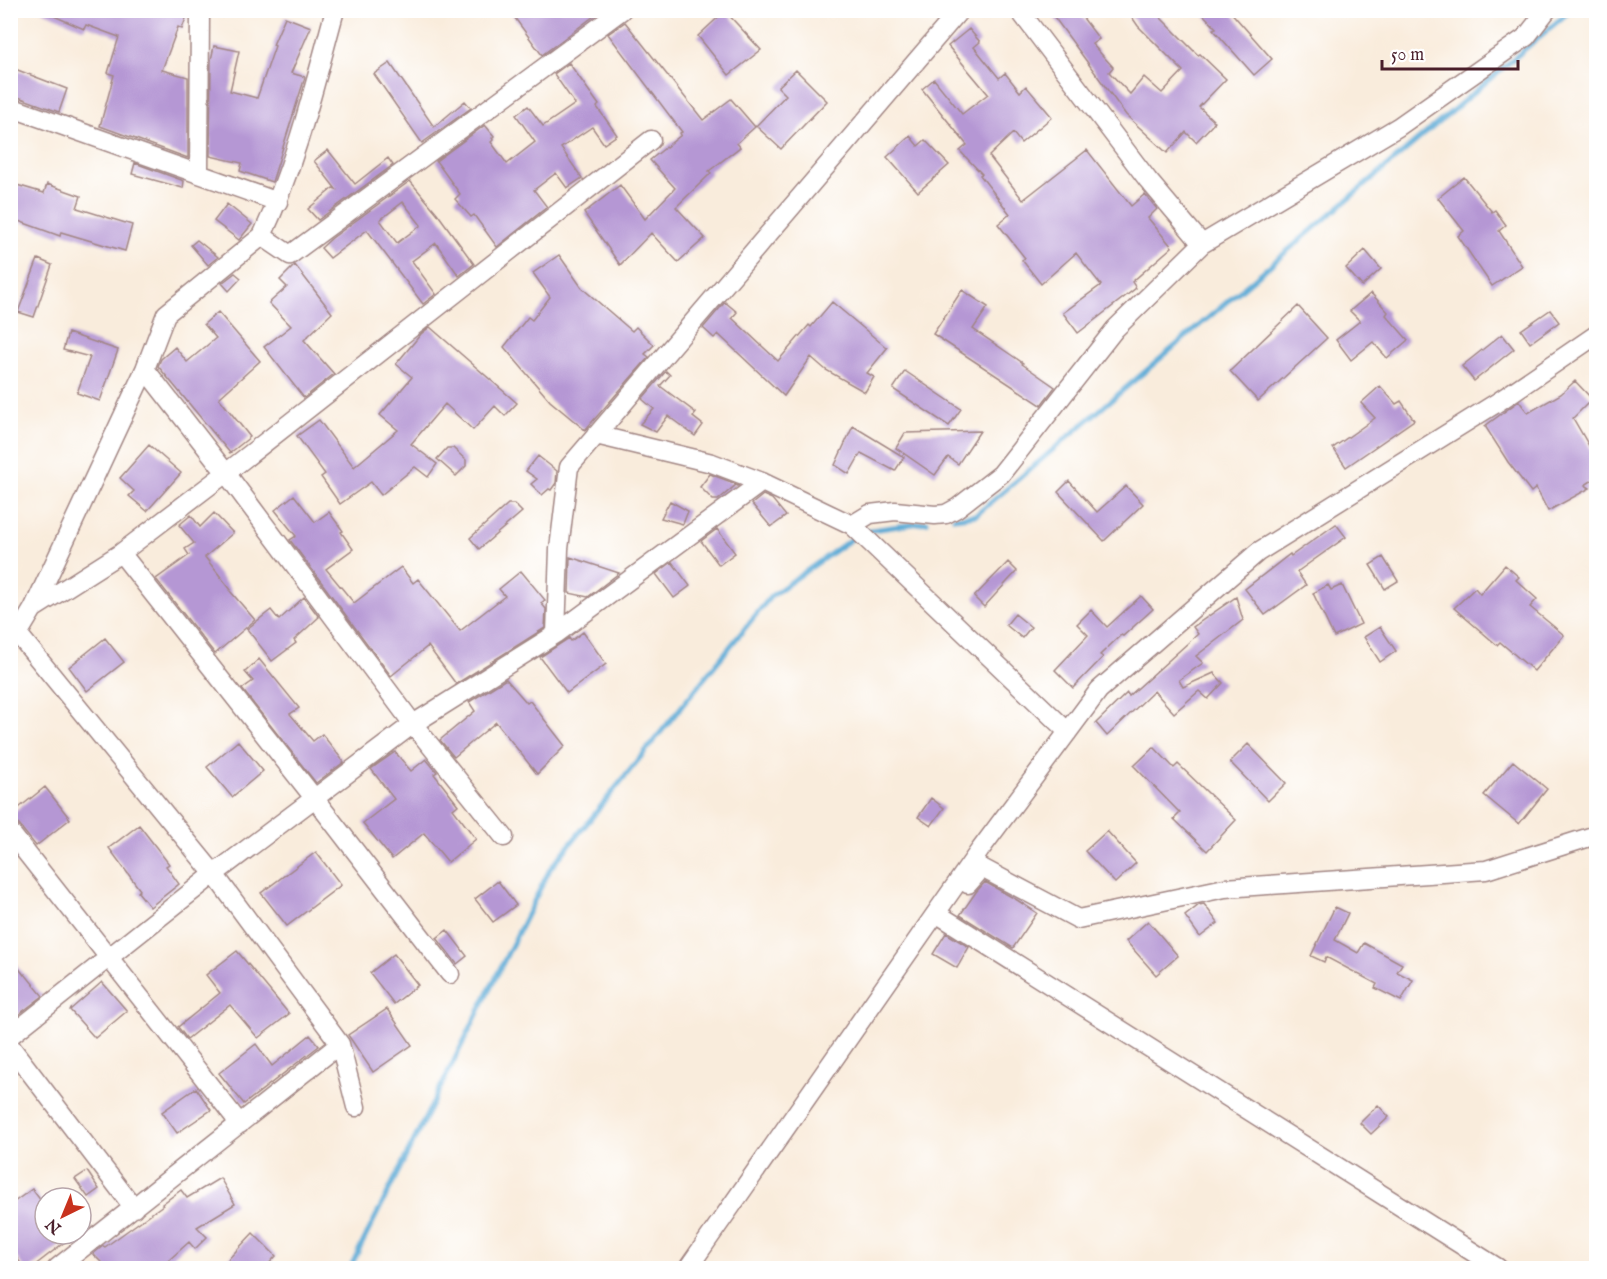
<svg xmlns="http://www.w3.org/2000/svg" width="1607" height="1279" font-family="'IM FELL English',serif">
	<rect width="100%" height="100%" fill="#fff"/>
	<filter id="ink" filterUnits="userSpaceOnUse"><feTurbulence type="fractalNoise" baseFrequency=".0167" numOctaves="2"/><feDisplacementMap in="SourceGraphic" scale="12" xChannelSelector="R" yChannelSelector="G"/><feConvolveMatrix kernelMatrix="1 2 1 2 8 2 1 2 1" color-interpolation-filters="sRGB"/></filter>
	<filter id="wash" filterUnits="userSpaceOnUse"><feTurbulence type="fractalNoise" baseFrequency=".008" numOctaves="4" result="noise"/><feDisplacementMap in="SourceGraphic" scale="24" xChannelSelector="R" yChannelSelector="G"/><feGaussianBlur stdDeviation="1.35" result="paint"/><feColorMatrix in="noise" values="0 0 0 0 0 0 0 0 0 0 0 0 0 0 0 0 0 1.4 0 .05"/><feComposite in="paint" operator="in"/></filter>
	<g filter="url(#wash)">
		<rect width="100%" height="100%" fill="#f9ecdc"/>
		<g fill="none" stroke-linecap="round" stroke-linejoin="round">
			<path stroke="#5dabd6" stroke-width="5" d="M954 518 976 515 1571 10
				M865 531 927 522
				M350 1268 550 869 771 596 857 535"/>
		</g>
		<g id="blocks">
			<path fill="#b597d4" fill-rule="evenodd" d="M40 10H129L142 15 144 10H189L182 29 178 27 162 70 188 77V158L100 126 114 75 108 73 119 37 86 25 84 29Z
				M509 10H602L542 55Z
				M1049 10H1077L1099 39 1092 44 1113 67 1109 72 1130 94 1144 77 1162 93 1183 71 1138 26 1127 10H1153L1198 55 1200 54 1226 79 1199 107 1215 122 1196 142 1186 132 1167 153 1126 115Z
				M1199 10H1229L1272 59 1254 75 1213 29 1216 28Z
				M725 11 761 50 729 75 698 36Z
				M285 17 311 27 291 73 305 77 272 182 240 171 242 163 210 156 211 60 214 46 239 51 230 91 257 98 275 46 273 45Z
				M625 22 703 120 731 99 755 127 737 143 740 147 709 171 711 173 676 207 705 238 678 262 651 233 620 265 584 213 620 185 645 219 675 188 650 160 681 135 680 133 682 132 608 34Z
				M969 29 980 42 974 47 999 78 1005 73 1020 92 1026 86 1052 117 1021 143 1013 133 989 156 1023 200 1087 150 1131 206 1145 194 1157 209 1148 218 1172 247 1132 282 1136 288 1078 333 1063 313 1101 285 1076 253 1041 284 1022 260 1025 258 998 224 1010 214 980 175 982 174 960 151 967 145 922 89 934 79 962 114 988 94 948 46Z
				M390 63 434 127 465 101 471 108 422 143 374 74Z
				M569 63 599 105 597 107 617 135 604 144 592 127 561 148 582 178 567 188 556 173 534 190 547 207 497 247 474 215 471 217 455 199 460 194 436 161 485 125 494 136 492 138 494 139 491 142 507 164 535 142 516 115 528 106 543 126 575 104 554 74Z
				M15 69 67 89 59 112 10 94V81Z
				M796 70 827 101 781 149 756 126 786 95 778 87Z
				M910 136 918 146 925 140 949 165 918 192 887 157Z
				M328 150 355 184 388 158 393 165 318 220 308 209 333 188 336 189 314 161Z
				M135 163 184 181 183 188 132 174Z
				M1464 177 1492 212 1495 210 1506 225 1499 231 1522 266 1492 286 1458 236 1464 231 1438 198Z
				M410 181 437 213 474 264 459 276 436 243 412 261 436 294 423 304 367 230 330 258 321 248 332 238ZM403 202 421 225 397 243 380 220Z
				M10 183 44 193 47 184 81 196 77 208 132 225 125 251 61 232 60 236 10 218Z
				M227 204 252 224 239 240 214 221Z
				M197 240 218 257 208 265 191 245Z
				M1365 250 1381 269 1362 286 1346 268Z
				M559 255 582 288 632 331 636 327 654 345 645 354 649 357 585 430 550 401 504 347 528 317 532 320 550 297 533 273Z
				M38 259 52 265 34 317 18 312Z
				M295 265 332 313 304 340 334 374 304 398 264 347 291 326 269 303 287 287 280 280Z
				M235 273 241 278 229 291 222 283Z
				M962 290 988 307 973 329 1023 363 1022 364 1055 387 1041 405 933 334Z
				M1371 293 1388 312 1386 315 1408 340 1387 358 1373 342 1351 360 1336 340 1360 321 1350 311Z
				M725 302 737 312 732 318 778 361 809 325 811 327 832 302 887 348 867 373 874 377 865 392 826 370 811 357 784 396 718 334 714 338 703 328Z
				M1298 306 1327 338 1258 401 1230 371Z
				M1550 310 1559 322 1530 343 1521 330Z
				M218 312 260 361 219 398 250 437 230 453 158 366 161 359 175 347 187 362 216 338 204 324Z
				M430 327 517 403 505 416 495 406 473 430 445 404 411 444 437 464 428 477 415 467 381 495 371 482 340 504 321 477 325 474 297 436 319 420 354 467 398 430 380 415 412 377 396 364 421 334Z
				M68 333 118 350 100 401 77 393 90 357 63 350Z
				M1502 334 1514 349 1474 381 1462 366Z
				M666 371 670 375 660 386 696 413 693 417 703 425 695 436 668 416 656 432 640 424 654 409 642 399Z
				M905 371 961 409 949 426 893 389Z
				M1575 381 1592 399 1573 418 1596 458V478L1585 485 1590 488 1548 511 1536 488 1531 492 1508 462 1485 426 1519 401 1528 413 1561 394Z
				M1380 386 1396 404 1401 401 1414 420 1346 467 1333 448 1375 418 1361 403Z
				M853 426 904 457 895 471 861 453 849 474 835 465Z
				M980 431 958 464 948 457 935 475 896 448 905 433Z
				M149 445 181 473 147 511 129 496 134 491 120 478Z
				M447 448H453L466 460V466L456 476 437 459Z
				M538 456 557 471 556 483 551 490 549 489 542 495 531 484 537 479 526 471Z
				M710 474 739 485 738 486 736 485 718 500H713L700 487Z
				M1069 481 1097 512 1126 486 1143 504 1104 541 1058 492Z
				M294 495 315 522 329 512 343 531 341 532 353 549 326 569 354 603 401 567 413 583 418 579 460 631 505 596 499 589 521 571 545 600 541 603 546 609 545 628 456 684 428 646 391 676 290 540 296 536 275 510Z
				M763 495 772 499 786 516 771 527 752 504Z
				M670 501 688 511 683 524 661 518Z
				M508 504H514L522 512 479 549 470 538Z
				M214 513 233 533 205 557 231 590 230 591 255 620 215 654 156 579 189 555 185 549 194 543 179 525 191 515 200 527Z
				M1336 524 1346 537 1301 569 1297 572 1306 585 1265 615 1245 589 1290 554 1291 556Z
				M717 529 735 553 719 565 701 541Z
				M570 557 619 573 588 597 569 593Z
				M1383 557 1398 581 1385 589 1370 565Z
				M672 562 690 586 674 598 656 574Z
				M1008 562 1017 571 984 607 974 597Z
				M1505 565 1519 577 1516 580 1537 599 1530 607 1564 635 1534 671 1500 642 1497 645 1454 608 1475 588 1480 594Z
				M1328 585 1331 590 1342 585 1361 624 1334 637 1313 593Z
				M1141 596 1153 609 1123 636 1121 635 1100 655 1103 657 1073 688 1055 670 1088 635 1077 624 1091 610 1107 627Z
				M304 597 319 617 294 640 296 643 272 661 247 629 271 610 279 620Z
				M1236 597 1243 620 1196 656 1203 663 1179 680 1183 687 1214 673 1223 683 1208 699 1199 691 1174 713 1154 691 1107 736 1096 723 1127 693 1129 696 1198 634 1193 627Z
				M1015 614 1031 627 1022 638 1006 625Z
				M1380 627 1396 651 1380 662 1364 637Z
				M583 632 606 664 567 693 540 657 569 638 571 641Z
				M105 638 124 662 87 691 69 667Z
				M259 659 299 708 290 714 313 741 322 734 344 762 316 783 242 689 253 681 245 672Z
				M506 679 527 703 530 701 565 746 537 774 496 722 454 757 440 740 475 711 469 702Z
				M238 741 263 771 232 797 207 767Z
				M1248 744 1286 783 1268 801 1230 762Z
				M1154 747 1174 768 1178 764 1236 820 1207 851 1174 819 1180 813 1134 766Z
				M395 752 411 771 426 759 437 772 434 774 458 805 453 809 476 839 448 862 424 833 392 859 363 823 394 799 371 769Z
				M1513 761 1547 789 1519 824 1484 795Z
				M45 787 70 819 36 846 19 825 10 817V815Z
				M931 798 944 808 931 826 918 817Z
				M139 825 169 864 166 866 179 884 150 907 138 892 140 890 109 848Z
				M1107 831 1136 863 1115 883 1085 851Z
				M316 852 341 885 287 926 261 893Z
				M498 881 516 905 493 922 475 899Z
				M985 882 1017 900 1037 913 1013 948 960 915 976 892Z
				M1204 904 1218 923 1200 937 1185 916 1199 905Z
				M1335 907 1348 913 1335 940 1358 953 1364 943 1402 964 1397 972 1413 980 1401 1001 1375 988 1377 984 1326 957 1324 962 1311 956Z
				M1148 921 1178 956 1156 975 1126 941Z
				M447 930 467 956 457 964 437 938Z
				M946 933 969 947 957 968 933 954Z
				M237 951 289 1014 258 1038 230 1005 187 1039 178 1027 220 993 206 975Z
				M394 954 418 985 394 1004 370 973Z
				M10 957 24 975 25 974 43 996 10 1021Z
				M102 982 127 1011 95 1038 70 1010Z
				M387 1009 412 1045 373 1072 348 1035Z
				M310 1035 319 1046 244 1104 219 1073 256 1044 272 1066Z
				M196 1088 211 1110 177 1133 162 1112Z
				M1378 1105 1389 1117 1371 1134 1360 1123Z
				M87 1171 99 1189 88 1197 75 1179Z
				M220 1178 235 1204 197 1227 207 1237 195 1249 189 1242 159 1269H108L93 1254 103 1246 105 1247 163 1205 162 1204 181 1190 187 1198Z
				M32 1189 45 1206V1234H75L30 1269H25L10 1249V1205Z
				M253 1233 276 1256 264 1269H219Z"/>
		</g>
	</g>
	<g filter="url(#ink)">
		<use href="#blocks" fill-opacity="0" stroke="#a28684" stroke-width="1.5"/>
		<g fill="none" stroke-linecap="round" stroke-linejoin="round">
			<g stroke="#a28684" stroke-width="21">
				<path id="minor" d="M1019 10 1148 180 1202 244
					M10 107 278 202
					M199 174 200 10
					M262 236C296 163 314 87 335 10
					M145 369 226 473 413 724 504 837
					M596 435 712 463 762 482 852 525 1068 732
					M852 525 870 514 895 511 935 515 946 514 957 508 1001 474 1115 329 1202 244 1398 127 1526 37 1547 10
					M121 553 315 799 450 974
					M33 609 145 369 166 314 262 236 290 255 622 10
					M18 634 214 874 340 1044 356 1107
					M556 634 559 549 569 467 960 10
					M10 640 18 634 33 609 121 553 226 473 651 140
					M10 832 240 1124
					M968 884 982 868 1078 919 1225 888 1486 870 1596 835
					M936 913 1498 1268
					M10 1036 214 874 413 724 556 634 762 482
					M10 1046 134 1208
					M57 1268 340 1044
					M688 1268 980 850 1099 690 1258 552 1498 402 1596 335"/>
			</g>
			<use href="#minor" stroke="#fff" stroke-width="18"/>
		</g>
	</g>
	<rect width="1607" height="1279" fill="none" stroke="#fff" stroke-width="36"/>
	<g transform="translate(63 1216) rotate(223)"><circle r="28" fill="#ffffff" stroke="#b7a5aa" stroke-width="1.5"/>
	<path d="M0-4.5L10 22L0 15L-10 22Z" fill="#c8321e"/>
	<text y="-9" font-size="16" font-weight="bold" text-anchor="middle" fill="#4a1f2b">N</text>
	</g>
	<path d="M1382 60v9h136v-9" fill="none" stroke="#4a1f2b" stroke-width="3"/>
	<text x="1391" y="60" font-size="18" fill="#4a1f2b" stroke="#ffffff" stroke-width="4.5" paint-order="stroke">50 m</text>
</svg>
